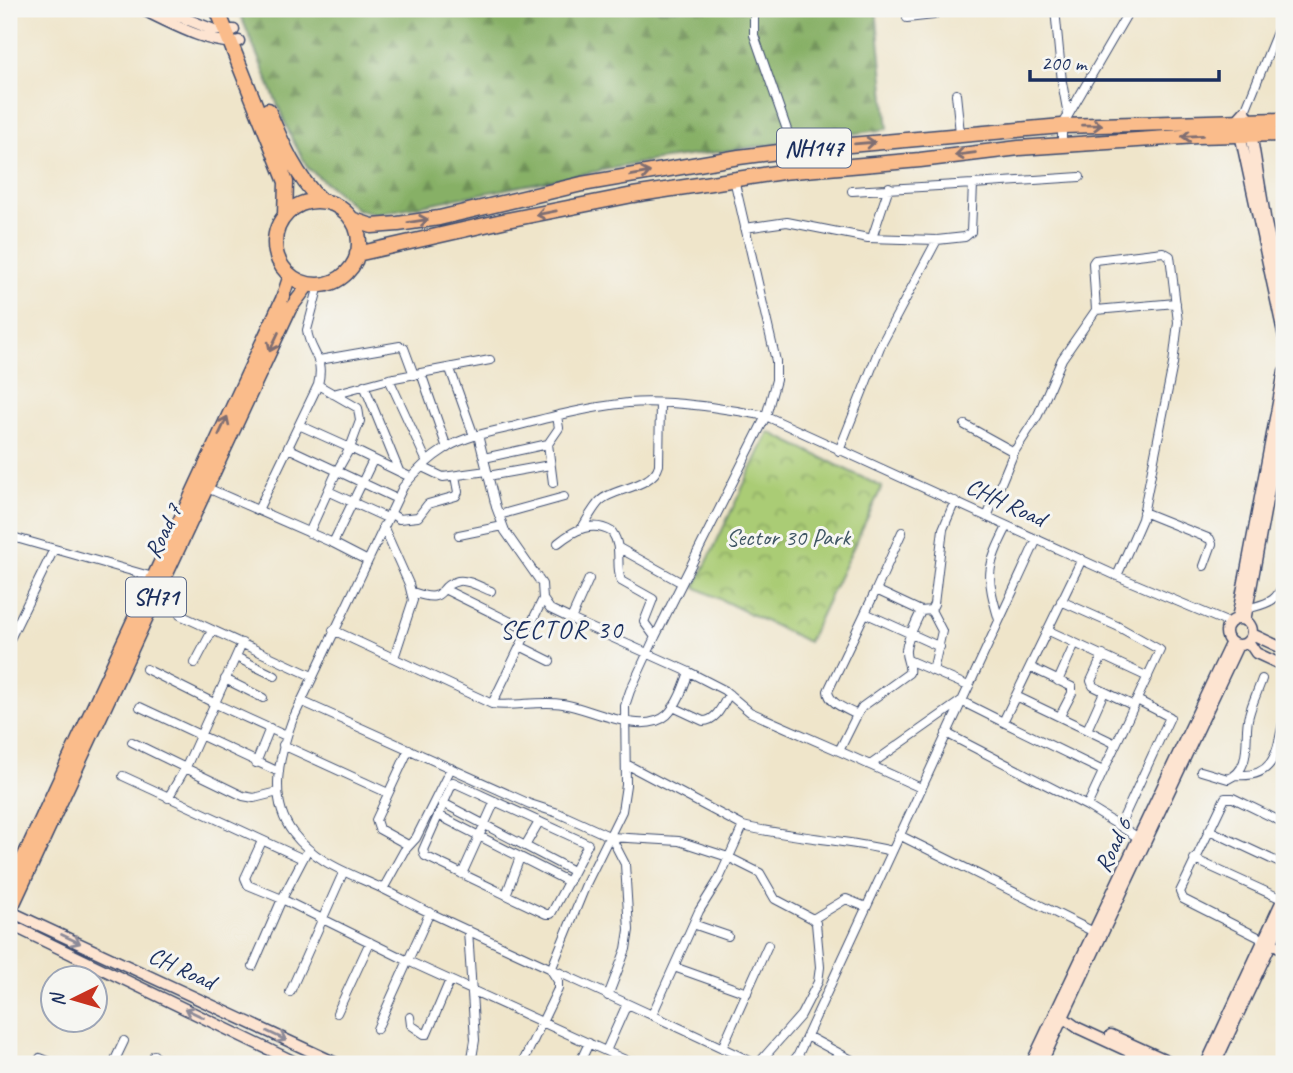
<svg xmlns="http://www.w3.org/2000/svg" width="1293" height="1073" font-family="Caveat,sans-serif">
	<defs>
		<pattern id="forest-firs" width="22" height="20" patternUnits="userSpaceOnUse" patternTransform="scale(1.75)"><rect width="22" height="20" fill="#87b066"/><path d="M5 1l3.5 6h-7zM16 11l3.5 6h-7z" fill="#6e9057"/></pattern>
		<pattern id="park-crowns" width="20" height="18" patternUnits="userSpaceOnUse" patternTransform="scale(1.75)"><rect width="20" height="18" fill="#aacc75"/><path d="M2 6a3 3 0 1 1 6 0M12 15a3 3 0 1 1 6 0" fill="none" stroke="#8aa663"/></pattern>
	</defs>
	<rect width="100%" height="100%" fill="#f6f6f2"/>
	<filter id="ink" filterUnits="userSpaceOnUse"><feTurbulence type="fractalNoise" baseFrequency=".0143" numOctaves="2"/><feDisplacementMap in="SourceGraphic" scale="14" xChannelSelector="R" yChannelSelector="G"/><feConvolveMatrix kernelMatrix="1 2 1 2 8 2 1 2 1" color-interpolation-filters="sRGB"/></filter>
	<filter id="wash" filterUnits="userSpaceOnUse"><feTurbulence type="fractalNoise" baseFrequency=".00686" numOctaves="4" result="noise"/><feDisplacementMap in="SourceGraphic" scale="28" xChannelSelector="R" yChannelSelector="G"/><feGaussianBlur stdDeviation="1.57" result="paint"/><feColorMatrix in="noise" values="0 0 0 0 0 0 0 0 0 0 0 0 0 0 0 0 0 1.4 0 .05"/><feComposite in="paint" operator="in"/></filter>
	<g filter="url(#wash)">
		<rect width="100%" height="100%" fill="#efe5ca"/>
		<path fill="url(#forest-firs)" stroke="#517062" stroke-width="2" d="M238 9H876L888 129 650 161 376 214 357 209 308 168 291 137Z"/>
		<path fill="url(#park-crowns)" stroke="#627e6a" stroke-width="2" d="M769 432 882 487 808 642 695 587Z"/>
	</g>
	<g filter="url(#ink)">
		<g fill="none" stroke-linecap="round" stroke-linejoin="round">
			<g stroke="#3b4a6e" stroke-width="10">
				<path id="street" d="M754 9V35L794 150
					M1055 9 1062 82 1068 115
					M907 18 934 15 938 9
					M956 94 960 133
					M1245 111 1284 15
					M1062 145V126L1130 9
					M973 184 1080 177
					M745 228 787 222 868 238 937 240 965 237 971 232 973 184 852 191
					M872 238 889 187
					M1096 310 1176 303
					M319 360 400 346 404 348 414 375
					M450 369 474 436
					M421 373 447 448
					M389 379 427 462
					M364 385 399 471
					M333 394 389 379 490 360
					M299 425 350 448 360 421 358 408 318 385
					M965 425 1014 452 987 517
					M478 435 496 507 505 531 542 584 543 599 492 704
					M548 444 553 483
					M288 448 397 499
					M839 451 880 347 937 240
					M1014 452 1038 415 1062 359 1096 310 1093 263 1095 260 1163 252 1170 256 1178 322 1173 364 1142 519 1117 576
					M484 458 548 444 559 428 557 416
					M422 467 443 477 487 471
					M488 476 550 465
					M205 487 333 543 366 560
					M328 491 387 518
					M258 510 318 385C325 356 310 354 307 330L319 285
					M1143 512 1210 539 1212 544 1204 566
					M390 513 399 519 418 517 428 504 456 496 458 492 455 476
					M499 515 564 497
					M383 526 409 584 413 600 394 658
					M582 528C587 520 593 508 600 501 613 488 653 488 659 465L660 403
					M309 533 337 471 350 448 410 477
					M459 535 503 526
					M9 536 153 577
					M333 543 373 460
					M558 543C574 530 592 520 612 532 623 548 615 564 621 581L653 599 644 622 655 637
					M619 548 682 583
					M446 590 527 630
					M876 590 902 532
					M412 592C449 605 435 586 458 581 468 579 482 588 491 591
					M543 599 550 609 571 619 689 672 724 690 750 712 839 751
					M1061 601 1117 626 1160 650 1087 806
					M1247 609C1267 603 1277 603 1284 581
					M931 610 942 631 933 671
					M865 613 940 647
					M180 615 312 676
					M571 619 589 579
					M999 620C986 576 986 568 1007 527
					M333 630 492 704C516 707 540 700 563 704 590 708 642 737 667 715 678 704 684 686 689 672
					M1047 630 1148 677
					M9 641 54 549
					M520 646 550 661
					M1103 655 1091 681 1093 686 1134 706
					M236 657 275 676
					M908 660 968 686
					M195 663 212 631
					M1030 667 1072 687V693L1060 716
					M146 669 216 704 286 736
					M225 679 263 698
					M1058 681 1075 643
					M1016 696 1116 744
					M301 701 530 804 558 813 611 837 679 841 728 857 760 873 775 899 813 919 816 923 820 967 818 982 801 1015 758 1064
					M140 707 279 772
					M673 707 703 721C717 721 723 704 729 694
					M857 715 862 707 909 673C911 664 905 659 906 650 907 638 916 623 921 611
					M1003 722 1103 771
					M1087 730 1104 692
					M946 733 1087 806 1139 838
					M132 742 243 796 254 798 278 792
					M283 745 388 793
					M256 763 270 728
					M626 764 743 826C792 838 843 839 892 851
					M870 765 961 701 1003 722 1082 559
					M1201 771 1228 779C1254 769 1243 734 1249 715 1252 703 1258 691 1262 679
					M1235 775C1276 779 1277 750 1284 718
					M123 776 303 859
					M453 782 588 844 551 914H546L425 856 423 850Z
					M921 788 839 751 857 715C847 709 829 704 828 691L876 590 921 611 931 610 934 604 943 529 955 501
					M168 798 186 767 242 643
					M443 803 573 871
					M438 815 569 882
					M1120 825 1170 717 1137 700
					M1209 830 1284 865
					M899 835 1096 933
					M262 841 245 878 248 885 282 899 408 961 634 1064
					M408 845 379 829 376 820 409 749
					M525 846 539 822
					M1194 859 1284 900
					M462 874 495 801
					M383 889 404 851 416 838 451 768
					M506 895 520 857
					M813 919 846 899 866 907
					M693 924 728 936
					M468 930 475 1040 471 1064
					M1266 941 1183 899 1180 892 1225 798H1233L1284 823
					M253 966 282 899 305 855
					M674 967 747 993
					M290 992 343 873
					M608 996 626 949 629 930 625 864 611 837
					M337 1013 370 942
					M652 1015 699 911 719 879 743 826
					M410 1017 411 1025 424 1034H427L450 980
					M377 1029 430 912
					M807 1036 859 1064
					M722 1048 768 945
					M606 1051 627 1004
					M798 1055 804 1064
					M37 1064 40 1058 55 1064
					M113 1064 124 1041
					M150 1064 154 1055
					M522 1064 558 989V981L551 970 587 882 622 811 626 785 625 706 630 691 655 637 766 416 776 380V361L734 179
					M579 1064 589 1043
					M756 1064C646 1011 534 962 424 910 410 903 396 895 381 888 349 873 316 863 293 833 268 800 279 756 292 721L403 487C415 472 430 458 446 448 466 436 490 432 512 427 550 417 589 407 628 403 672 400 722 408 766 416L1117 576 1229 623
					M791 1064 798 1055 1037 539"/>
			</g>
			<g stroke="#3b4a6e" stroke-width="13">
				<path id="secondary" d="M141 9C164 20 215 48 239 41
					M161 9 214 30H234
					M1284 302 1266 223 1249 120 1245 111 1237 120 1284 337
					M1237 619 1284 371
					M1226 632a13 13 0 1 1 26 0a13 13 0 1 1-26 0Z
					M1245 621 1283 413
					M1252 634 1284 649
					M1248 641 1256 653 1284 666
					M9 911 338 1064
					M9 924 299 1064
					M1271 943 1284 949
					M1058 1014 1078 1028 1156 1064
					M1111 1035 1175 1064
					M1031 1064 1231 642
					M1041 1064 1238 645
					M1206 1064 1284 896
					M1215 1064 1284 916"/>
			</g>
			<g stroke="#3b4a6e" stroke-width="15">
				<path id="primary" d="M9 888 282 299 290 275
					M9 914 290 309 309 284"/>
			</g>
			<g stroke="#3b4a6e" stroke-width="17">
				<path id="highway" d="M217 9 286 182 285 215
					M268 110C282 143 295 175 321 201
					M275 243a42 42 0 1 1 84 0a42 42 0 1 1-84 0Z
					M351 219 372 226 398 224 439 218 582 184 739 157 794 150 1062 126 1284 120
					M357 254 507 220 633 195 782 172 920 160 1019 148 1197 136 1284 134"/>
			</g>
			<use href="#street" stroke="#fff" stroke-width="8"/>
			<use href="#secondary" stroke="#fde4d1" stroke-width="10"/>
			<use href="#primary" stroke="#fabc8b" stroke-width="12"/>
			<use href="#highway" stroke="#fabc8b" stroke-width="14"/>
		</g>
		<defs><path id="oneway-shaft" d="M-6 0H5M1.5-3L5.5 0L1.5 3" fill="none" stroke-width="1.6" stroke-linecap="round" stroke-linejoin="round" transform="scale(1.75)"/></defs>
		<g stroke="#7f6e72">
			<use href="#oneway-shaft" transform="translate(1092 125) rotate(-1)"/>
			<use href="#oneway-shaft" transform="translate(1192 136) rotate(177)"/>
			<use href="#oneway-shaft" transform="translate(865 143) rotate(-5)"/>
			<use href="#oneway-shaft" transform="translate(965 154) rotate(173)"/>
			<use href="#oneway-shaft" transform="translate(640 174) rotate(-10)"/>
			<use href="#oneway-shaft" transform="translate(546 213) rotate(169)"/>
			<use href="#oneway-shaft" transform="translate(418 221) rotate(-9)"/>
			<use href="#oneway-shaft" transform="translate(274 342) rotate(115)"/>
			<use href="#oneway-shaft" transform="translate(223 426) rotate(-65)"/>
		</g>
		<g stroke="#8c8a98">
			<use href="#oneway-shaft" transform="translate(71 939) rotate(25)"/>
			<use href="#oneway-shaft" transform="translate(194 1013) rotate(-154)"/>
			<use href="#oneway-shaft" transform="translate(277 1036) rotate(25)"/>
		</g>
	</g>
	<g text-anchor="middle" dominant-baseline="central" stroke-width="6" stroke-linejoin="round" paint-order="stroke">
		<g fill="#f6f6f2" stroke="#5d6b8a" stroke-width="2">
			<rect x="777" y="128.5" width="74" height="39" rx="5"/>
			<rect x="126" y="577.5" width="60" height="39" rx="5"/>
		</g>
		<g font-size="23" font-weight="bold" fill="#1b2f5e">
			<text x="814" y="148">NH147</text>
			<text x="156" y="597">SH71</text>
		</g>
		<g font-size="24" fill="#1b2f5e" stroke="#f6f6f2">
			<text transform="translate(1006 502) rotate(25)">CHH Road</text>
			<text transform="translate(163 531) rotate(-65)">Road 7</text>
			<text transform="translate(1113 845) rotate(-65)">Road 6</text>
			<text transform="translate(182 968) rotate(25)">CH Road</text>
		</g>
		<g font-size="24" fill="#3f5664" stroke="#f6f6f2">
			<text x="788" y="537">Sector 30 Park</text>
		</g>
		<g font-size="26" letter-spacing="2" fill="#1b2f5e" stroke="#f6f6f2">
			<text x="562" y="629">SECTOR 30</text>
		</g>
	</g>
	<rect width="1293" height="1073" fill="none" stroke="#f6f6f2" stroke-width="35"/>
	<g transform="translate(74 999) rotate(265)"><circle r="33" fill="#f6f6f2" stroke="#9ea6b7" stroke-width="2"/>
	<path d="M0-5L12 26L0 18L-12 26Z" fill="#c8321e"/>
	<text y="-10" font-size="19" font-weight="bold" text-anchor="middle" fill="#1b2f5e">N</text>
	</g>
	<path d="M1030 70v10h189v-10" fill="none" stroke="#1b2f5e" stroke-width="3.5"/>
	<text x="1041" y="70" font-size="21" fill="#1b2f5e" stroke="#f6f6f2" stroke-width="5" paint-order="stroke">200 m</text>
</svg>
